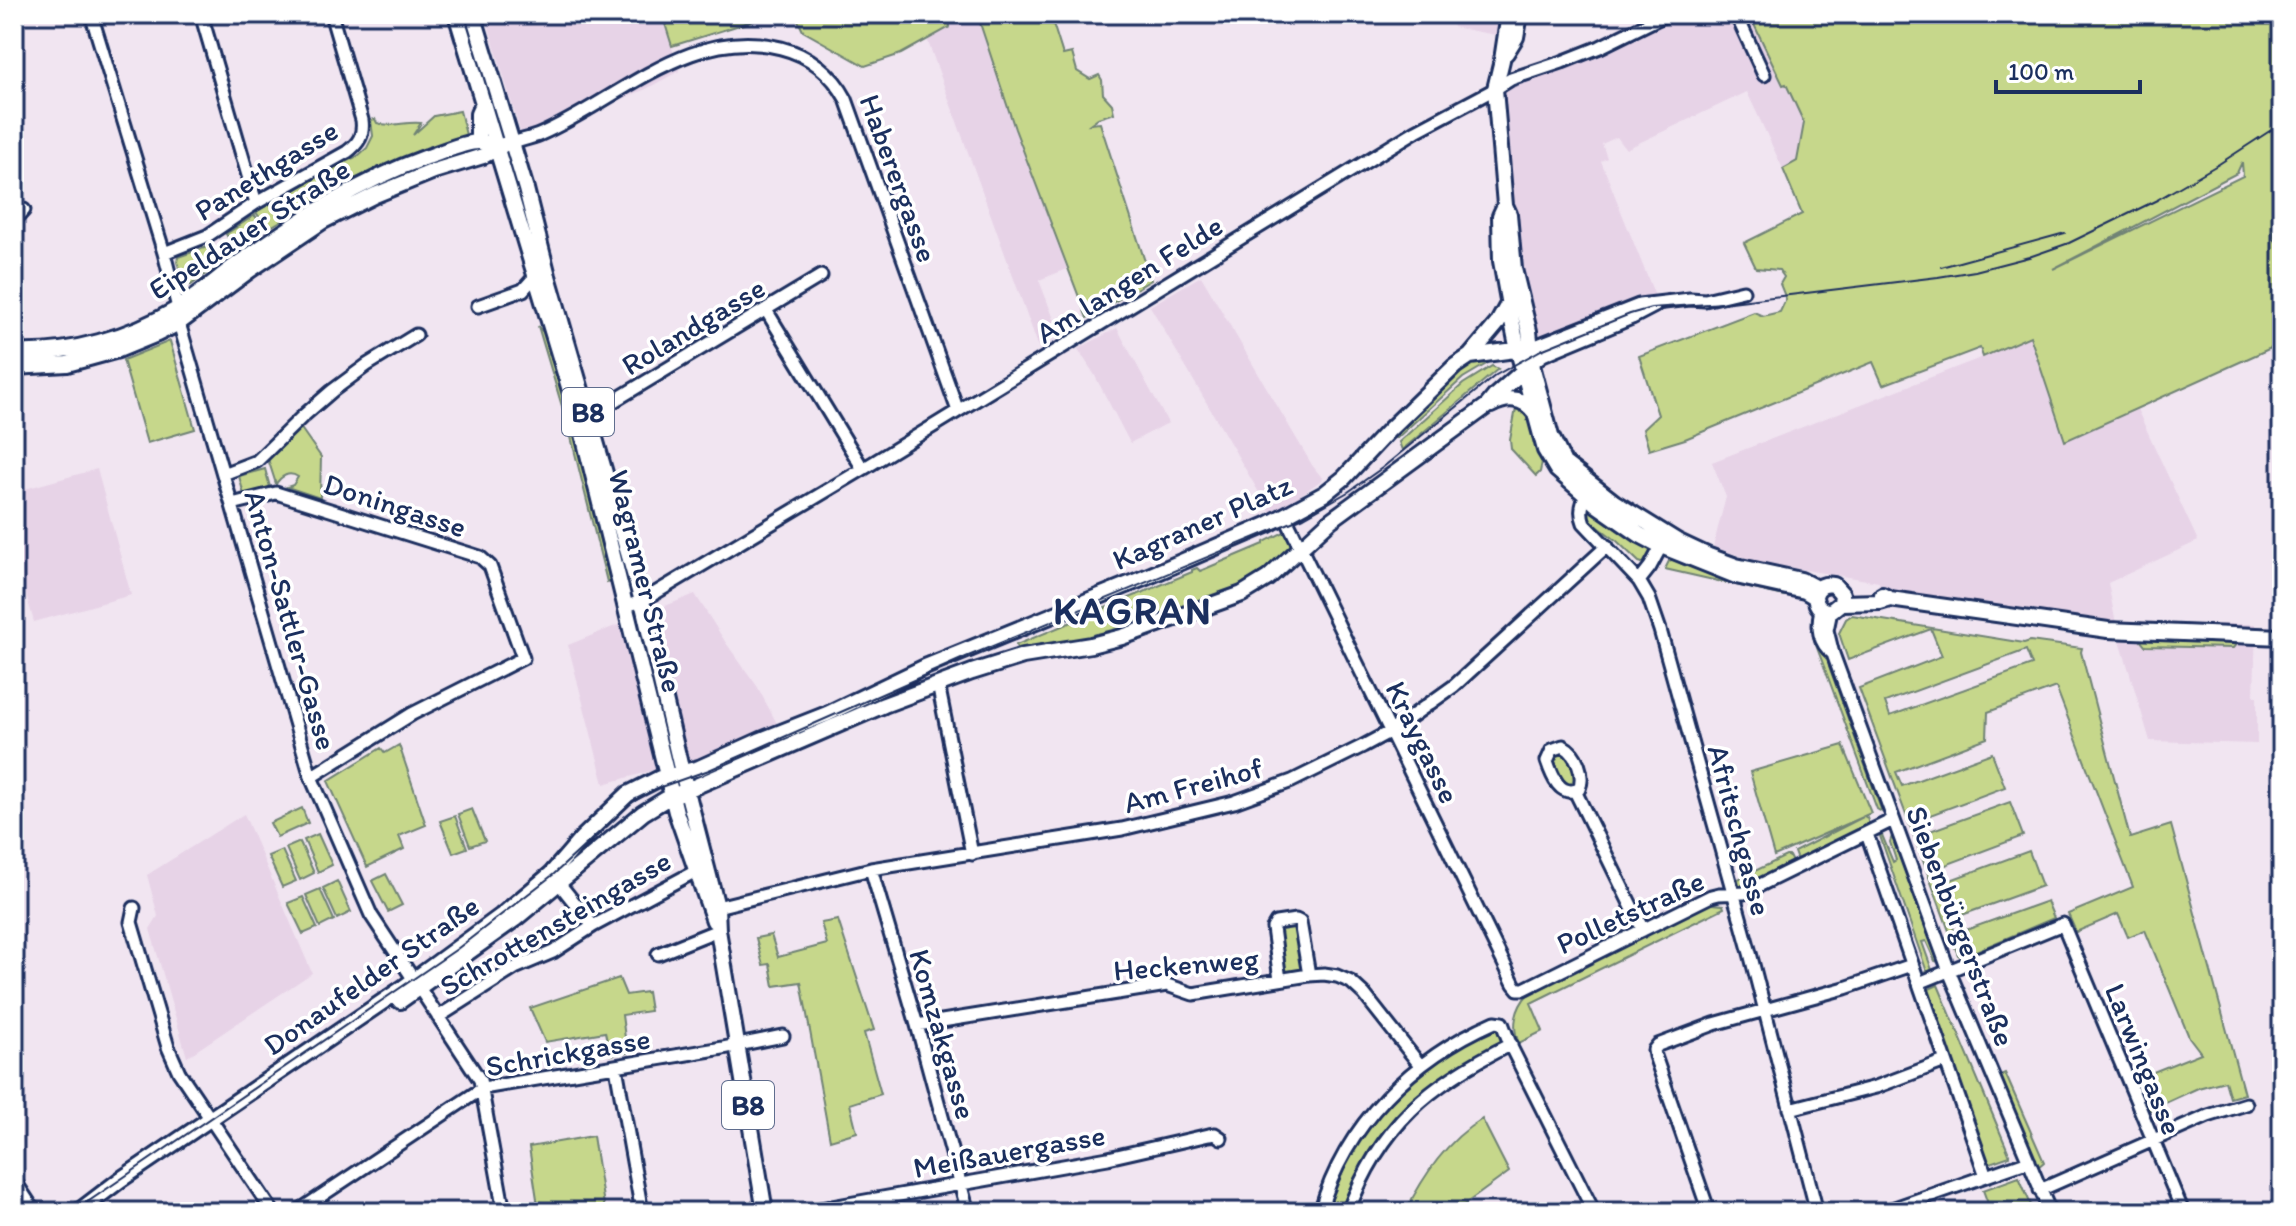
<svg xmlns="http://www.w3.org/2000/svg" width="2296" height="1226" font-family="Itim,sans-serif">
	<rect width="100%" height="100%" fill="#f1e5f1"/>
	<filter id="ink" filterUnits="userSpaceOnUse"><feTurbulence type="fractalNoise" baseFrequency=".0125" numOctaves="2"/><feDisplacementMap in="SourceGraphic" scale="16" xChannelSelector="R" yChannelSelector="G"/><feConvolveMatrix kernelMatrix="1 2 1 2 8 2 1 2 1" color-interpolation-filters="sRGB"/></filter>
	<g filter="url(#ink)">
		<path fill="#e7d3e7" d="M485 14H662L679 71 646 89 523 141Z
			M949 14H977L1015 129 1067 269 1039 280 1060 335 1039 348 927 39 950 27Z
			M1449 14H1510L1501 36 1453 27Z
			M1657 14H1749L1782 85 1786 84 1804 123 1797 161 1783 169 1747 92 1626 149 1617 137 1602 144 1607 158 1601 161 1655 296 1542 337 1501 263V189L1505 78 1577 54Z
			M1201 276 1312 465 1323 479 1298 497 1271 513 1150 306Z
			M1117 328 1168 423 1130 443 1094 374 1078 349Z
			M2030 335 2064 441 2137 409 2198 541 2108 583 2118 634 2164 624H2256L2254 696H2257V744L2150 741 2118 634 1878 591 1879 582 1761 563 1713 547 1726 497 1712 462 1983 357Z
			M97 469 131 595 34 622 14 552V492Z
			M695 594 726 643 757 686 783 735 604 784 568 645Z
			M244 814 312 973 187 1057 150 929 158 916 147 875Z"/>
		<path fill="#c6d78b" stroke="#708374" stroke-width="2" fill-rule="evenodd" d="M662 14H775L672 46Z
			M795 14H949L950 27 901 54 865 66 803 31Z
			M977 14H1050L1063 55 1072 53 1077 71 1090 79 1099 75 1102 80 1103 94 1112 104 1114 113 1098 118 1090 124 1100 123 1151 280 1087 318 1015 129Z
			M1749 14H2282V343L2065 441 2030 336 1983 357 1980 348 1883 385 1873 362 1685 439 1649 450 1643 429 1658 415 1639 356 1754 312 1763 316 1780 312 1786 299 1780 284 1784 277 1779 270 1756 268 1744 243 1802 214 1783 169 1797 161 1804 123 1786 84 1783 85ZM2242 162 2243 176 2053 269 2237 173Z
			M460 111 466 135 393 162 352 180 267 229 256 212 319 174 358 156 367 148 373 136 371 120 375 119 377 123C392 128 405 121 421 123L413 135 434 116Z
			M255 215 263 230 191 285 184 282 177 262 178 257 210 246 216 253 231 242 226 234Z
			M538 326 546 336 576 440 610 581 607 582 570 433Z
			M170 341 195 429 147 443 123 360Z
			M1495 359 1463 378 1397 438H1393L1389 434 1468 363Z
			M1492 366 1498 369 1402 450 1399 442 1463 384Z
			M1517 403 1529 412 1542 462 1540 472 1536 476 1511 449 1510 440Z
			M300 427 321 457 320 498 287 487 293 485 298 477C289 471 281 476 276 484L268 459Z
			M265 469 270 487 244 495 239 476Z
			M1590 506 1655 548 1646 564 1639 562 1617 541 1592 522 1587 511Z
			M1284 532 1291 543C1284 563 1259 579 1242 589L1132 630 1018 653 1016 645 1192 572V570L1197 568 1200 571 1264 544V542Z
			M1673 559 1682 564 1788 594 1784 596 1665 569 1669 561Z
			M1852 615 2024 643 2030 641 2082 648 2081 652 2130 838 2171 825 2244 1094 2230 1098 2225 1081 2198 1088 2146 1112 2133 1080 2201 1053 2189 1037 2145 930 2128 937 2118 914 2076 932 2068 914 2133 887 2056 687 1988 712 1987 738 1896 772 1902 786 1992 753 2005 787 1914 821 1919 835 2010 802 2023 836 1932 870 1937 885 2029 851 2042 886 1951 919 1955 934 2047 901 2054 918 1962 957 1958 955 1859 688 1942 656 1931 629 1848 660 1839 633 1846 619ZM2026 650 2032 665 1890 716 1885 702Z
			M1815 634 1830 663 1829 666 1882 812 1877 809 1813 637Z
			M2143 637 2238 642 2233 648 2145 646 2141 641Z
			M399 745 426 825 399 836 404 849 367 867 328 781 381 748 385 753Z
			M1843 745 1871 813 1864 816 1867 818 1869 824 1797 860 1794 852 1863 817 1774 856 1750 772Z
			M1560 751 1567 753 1579 777 1576 785 1566 787 1551 763 1552 756Z
			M302 808 308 823 277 837 270 823Z
			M472 809 485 841 470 846 458 814Z
			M455 816 467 848 453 853 440 821Z
			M318 834 332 865 318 872 304 840Z
			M1882 835 1893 862 1896 860 1890 842 1892 836 1938 962 1935 961 1926 941 1922 942 1932 970 1927 972 1880 836Z
			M300 842 314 873 300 880 286 848Z
			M282 850 296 881 282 887 268 856Z
			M1786 856H1789L1792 862 1743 887 1739 885 1738 879Z
			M386 874 402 905 388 912 372 881Z
			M337 881 351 912 337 919 323 888Z
			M320 889 334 920 320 927 306 895Z
			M303 897 317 928 303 934 288 903Z
			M1711 901 1712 904 1723 905 1724 908 1531 1003 1543 1031 1519 1043C1511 1026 1516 1008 1528 994L1527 992Z
			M838 920 874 1030 864 1033 881 1094 850 1104 857 1132 830 1140 801 982 774 986 770 964 763 965 756 938 771 935 778 957 827 944 821 923Z
			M1297 924 1305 972 1283 975 1275 927Z
			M619 978 626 995 647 992 650 1011 622 1015 627 1053 610 1055 605 1032 545 1042 530 1008Z
			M1938 985 2010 1156 1987 1164 1927 992V990Z
			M1498 1027 1505 1041 1417 1099 1345 1212H1323L1352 1147 1391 1096 1445 1051Z
			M2005 1073 2044 1162 2038 1167 2000 1075Z
			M1482 1119 1509 1172 1454 1212H1405C1424 1175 1447 1140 1482 1119Z
			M593 1136 605 1211 539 1212 529 1147Z
			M2019 1177 2031 1205 2012 1212H1991L1983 1190Z"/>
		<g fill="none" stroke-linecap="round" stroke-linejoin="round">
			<g stroke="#1b2f5e" stroke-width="17">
				<path id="minor" d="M91 14 164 253 178 308 179 323 311 777 371 915 480 1080 504 1212
					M201 14 256 203
					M1736 14 1764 75
					M512 143C521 140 532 138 541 134 617 101 692 24 781 48 809 55 832 73 846 99L958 411
					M2282 218V237
					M14 221 24 210
					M164 253 207 236 256 203 347 152C359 143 364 135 362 120L331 14
					M478 306 523 290 531 281 536 278
					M766 310 863 469
					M1530 348 1639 305 1690 299 1705 300 1743 291
					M1532 363 1543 355 1632 318 1655 306
					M589 416 821 276
					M223 474 257 461 302 417 332 391 367 365 416 335
					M1589 491C1582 501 1579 511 1584 523L1639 581 1649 598 1660 630 1750 953 1817 1212
					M232 504 276 493 480 557 490 566 523 658 412 714 311 777
					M1285 516 1514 984 1518 989H1524L1711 896 1719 894 1744 893 1893 820
					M1639 581 1650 567 1664 541
					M626 606 642 601 863 469 1416 131 1495 89 1511 79 1562 62 1600 47 1667 14
					M1821 609C1817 627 1818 642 1833 654
					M1831 611 1827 630 1833 654 1949 971 2050 1212
					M938 684 972 854
					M1563 746C1577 753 1585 775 1579 789 1560 798 1552 776 1547 761L1552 750Z
					M1575 791 1643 930
					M1867 834 1986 1176
					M871 869 917 1025 968 1212
					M554 877 593 926
					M717 907 871 869 1122 829 1234 802 1292 781 1363 746 1391 731 1454 686 1607 546
					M134 908 131 922 168 1047 179 1072 273 1212
					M658 954 718 930
					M1280 980 1273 928 1276 923 1296 920 1300 922 1309 975
					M1919 983 2063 924 2183 1212
					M438 1017 515 968 553 952 593 926 696 871
					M917 1025 1167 985 1193 994 1309 975 1324 974 1337 976 1351 982 1364 994 1420 1065
					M616 1067 642 1212
					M1790 1109 1876 1087 1945 1061
					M14 1180 35 1212
					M2040 1190 2208 1116 2246 1104
					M297 1212 483 1088 723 1048 783 1036
					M803 1212 1108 1158 1209 1135 1215 1134 1221 1138
					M1320 1212C1345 1124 1413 1058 1495 1022L1502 1023 1512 1049 1594 1212
					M1348 1212C1380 1125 1430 1084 1511 1044
					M1709 1212 1655 1056 1654 1050 1658 1045 1714 1024 1845 988 1912 965
					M1883 1212 2029 1161"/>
			</g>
			<g stroke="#1b2f5e" stroke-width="20">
				<path id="major" d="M456 14 582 430 676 812 714 921
					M473 14 526 189 548 276 642 601 680 764 717 907 718 930 765 1212
					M1509 14 1502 60 1495 89 1505 205 1509 214 1514 269 1529 331 1533 369 1551 436 1564 463 1614 502 1677 541 1709 556 1736 566 1801 580 1818 589
					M1506 53 1516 37 1520 14
					M478 142V114L483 103
					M1505 205 1500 216 1501 261 1510 311 1518 351 1545 450 1557 470 1597 505 1640 535 1661 546 1736 576 1805 591 1815 597C1816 606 1821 612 1831 611L1841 603 1880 602 1890 599
					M14 352C70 355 130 337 177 309 198 296 217 279 236 265 296 222 357 182 427 157 441 153 466 141 480 142 486 142 492 145 498 147
					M1470 356 1497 324 1508 304
					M14 367 67 364 118 350 157 334 179 323 250 270 323 221 375 195 434 171 483 156 503 145
					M1491 405C1508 396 1523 397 1535 413
					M1882 595 1890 599 2108 630 2282 637
					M1815 596C1817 586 1825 583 1834 585L1842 594 1841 603
					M400 1001 515 919 643 813 666 799 884 705 972 672 1023 656 1091 645 1122 637 1242 594 1268 578 1331 520 1487 406 1496 395 1532 363
					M78 1212 120 1180 403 988 501 916 551 874 582 838 628 794 660 778 699 768 761 740 827 714 925 667 1144 578 1267 525 1324 494 1344 478 1389 430 1455 366 1470 356 1530 348"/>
			</g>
			<use href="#minor" stroke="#fff" stroke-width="11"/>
			<use href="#major" stroke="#fff" stroke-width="14"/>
			<path stroke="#1b2f5e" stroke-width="2" d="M1941 267 2065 233
				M73 1212 457 949 554 874 630 804 655 789 709 770 966 657 1304 517 1348 492 1382 468 1496 375 1541 350 1630 314 1651 308 1723 303 1938 277 1975 271 2029 257 2069 243 2157 200 2219 164 2282 123"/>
		</g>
	</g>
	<g text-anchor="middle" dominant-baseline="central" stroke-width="7" stroke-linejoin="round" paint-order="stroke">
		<g fill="#fff" stroke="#5f6d8e" stroke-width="2">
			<rect x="562" y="388" width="52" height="48" rx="6"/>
			<rect x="722" y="1081" width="52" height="48" rx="6"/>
		</g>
		<g font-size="28" font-weight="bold" fill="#1b2f5e">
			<text x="588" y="412">B8</text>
			<text x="748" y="1105">B8</text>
		</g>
		<g font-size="30" fill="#1b2f5e" stroke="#fff">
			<text transform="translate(266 170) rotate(-32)">Panethgasse</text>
			<text transform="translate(899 178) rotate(70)">Haberergasse</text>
			<text transform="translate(249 229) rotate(-33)">Eipeldauer Straße</text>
			<text transform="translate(1129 279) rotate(-32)">Am langen Felde</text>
			<text transform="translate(693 326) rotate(-31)">Rolandgasse</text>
			<text transform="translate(395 505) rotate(18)">Doningasse</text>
			<text transform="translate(1202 522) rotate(-24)">Kagraner Platz</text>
			<text transform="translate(646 581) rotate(76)">Wagramer Straße</text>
			<text transform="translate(291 620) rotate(74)">Anton-Sattler-Gasse</text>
			<text transform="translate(1423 742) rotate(64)">Kraygasse</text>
			<text transform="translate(1193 785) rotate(-15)">Am Freihof</text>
			<text transform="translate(1740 830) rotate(75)">Afritschgasse</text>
			<text transform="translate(1630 912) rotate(-25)">Polletstraße</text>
			<text transform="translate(555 923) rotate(-30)">Schrottensteingasse</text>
			<text transform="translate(1961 926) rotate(69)">Siebenbürgerstraße</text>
			<text transform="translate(1186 964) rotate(-5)">Heckenweg</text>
			<text transform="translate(371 975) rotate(-35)">Donaufelder Straße</text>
			<text transform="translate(943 1034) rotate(74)">Komzakgasse</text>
			<text transform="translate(568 1052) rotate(-10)">Schrickgasse</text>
			<text transform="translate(2144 1059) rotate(68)">Larwingasse</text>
			<text transform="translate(1009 1151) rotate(-10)">Meißauergasse</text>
		</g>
		<g font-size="38" font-weight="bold" letter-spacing="2" fill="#1b2f5e" stroke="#fff">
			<text x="1133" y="611">KAGRAN</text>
		</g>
	</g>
	<rect width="2296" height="1226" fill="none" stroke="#fff" stroke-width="48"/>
	<rect x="24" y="24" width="2248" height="1178" fill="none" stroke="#1b2f5e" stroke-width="3" filter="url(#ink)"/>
	<path d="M1996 80v12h144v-12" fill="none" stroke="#1b2f5e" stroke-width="4"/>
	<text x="2008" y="80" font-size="24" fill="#1b2f5e" stroke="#ffffff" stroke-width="6" paint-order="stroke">100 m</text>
</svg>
